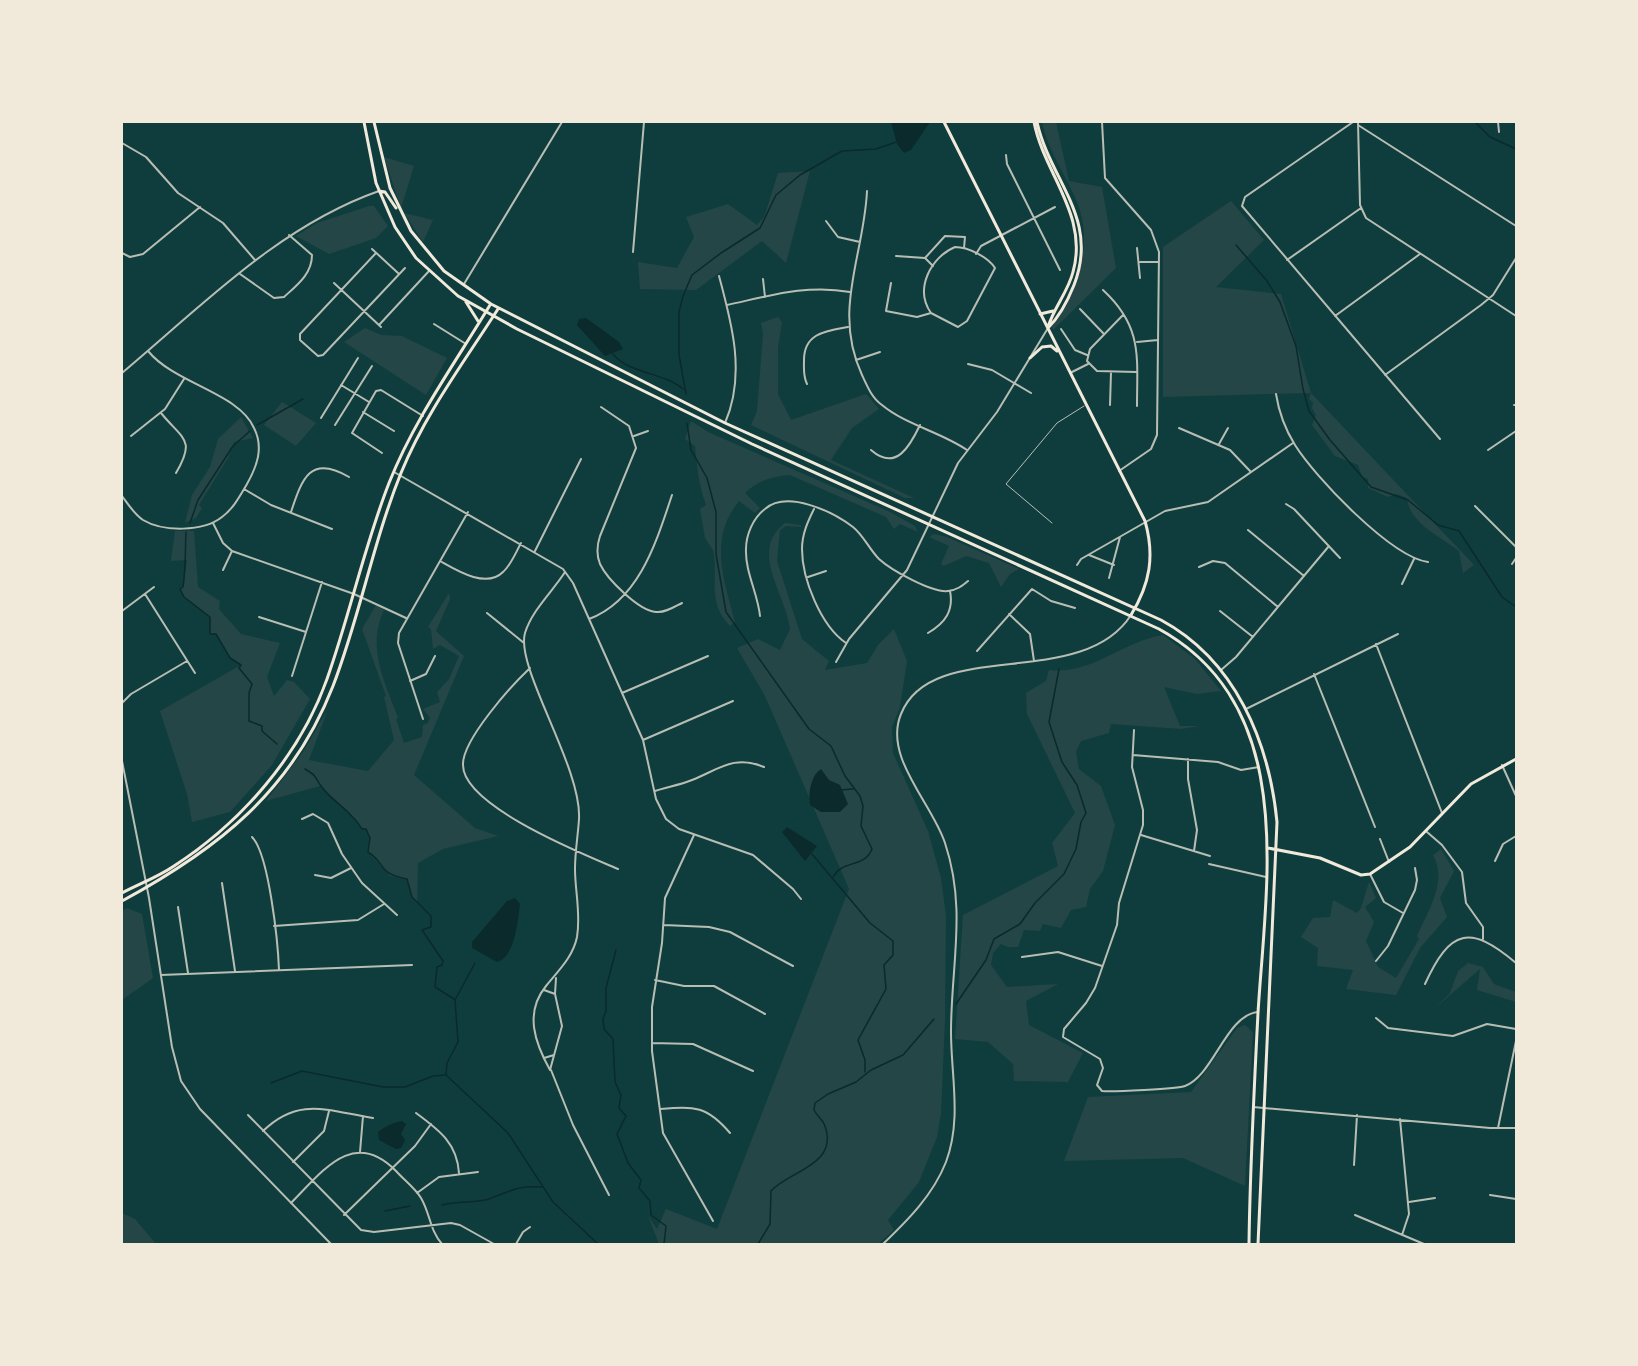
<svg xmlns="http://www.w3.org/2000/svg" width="1638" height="1366" font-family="Figtree,sans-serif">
	<rect width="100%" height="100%" fill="#0f3d3e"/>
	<path fill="#244646" d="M1042 122H1056L1069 181 1102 187 1116 268 1053 330 1052 327C1078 285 1097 241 1073 193 1062 169 1047 148 1042 122Z
		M384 157 414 166 401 208Z
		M810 171 786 263 762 241 696 290 640 289 638 262 677 268 694 237 686 217 728 204 757 225 764 217 778 173Z
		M1231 201 1264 240 1216 287 1281 294 1311 393 1474 565 1463 573 1459 551C1440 536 1410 524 1407 498L1397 494 1388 497 1368 488V479L1362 477 1358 465 1335 456 1312 425 1316 415 1312 408 1313 402 1309 399 1311 393 1163 397V247Z
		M369 206H374L388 226 376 238 329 254 296 236 317 223Z
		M404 213 433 220 423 242Z
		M778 317 782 322 778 348V394L791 420 866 394 879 409 852 428 831 460 914 498H905L751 425 757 411 763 333 761 323Z
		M365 328 381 335 402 336 447 358 426 395 344 342Z
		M282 402 316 423 296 446 264 425Z
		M241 417 253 438 234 442 228 458 199 505 202 508 196 518 185 523 192 495 210 467 218 439Z
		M691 421 708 432 888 511 915 526 918 532 900 524 894 529 886 517 790 475C773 476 757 481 745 493L760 508 755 513 739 501C708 539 724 580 735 622L730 626C706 602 719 578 713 550L705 538 700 509 706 505C699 486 697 468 695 446L685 439Z
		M785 523 801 525V527L786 526 780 530 777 561 802 639 829 661 825 670 867 663 878 645 894 629 907 661 900 707 892 727 893 753 928 831 941 878 946 916 945 1019 941 1113 937 1137 919 1182 888 1220 894 1230 878 1244H659L648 1216 657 1229 666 1209 717 1229 849 889 765 696 737 648 758 639 780 650 790 629C786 593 748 552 785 523Z
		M175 531H194L198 587 220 601 219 609 241 634 280 643 267 677 274 696 287 680 294 682 310 699 272 765 230 812 192 822 187 794 160 711 241 665 230 658 216 634H210V617L184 597 180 589 183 587 187 560 171 561Z
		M934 534 947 537 1019 569 1010 574 1001 587 989 563 966 556 944 566 941 564 949 546 929 537Z
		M449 593 450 599 436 631 464 656 414 775 475 828 498 836 443 849 418 863 417 903 412 897 407 879 390 876 368 852 370 838 366 829H362L348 811 320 786 266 801 303 752 328 709 309 760 368 771 394 740 384 697 386 696 362 629 376 605 384 610C366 648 385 682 398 718L396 719 404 743 422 737 423 725 428 723 430 718 423 709 440 702 437 692 449 679 459 656 440 645 433 649 431 629 428 627Z
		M1163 635 1195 659 1221 691 1197 694 1164 687 1180 726H1199L1181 729 1111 724 1109 733 1081 741 1076 752 1079 769 1101 786 1115 825 1103 871 1090 889 1086 907 1071 910 1061 928 1043 924 1040 931 1024 930 1018 947H1008L1001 944 993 953 991 965 1007 987 1058 984 1026 1001 1029 1025 1083 1053 1068 1082 1014 1081 1013 1064 988 1042 955 1039 963 915 1058 866 1052 843 1075 813 1027 714 1026 693 1046 681 1049 670C1092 675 1123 641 1163 635Z
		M1441 849 1454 871 1440 898 1447 917 1420 948 1396 995 1346 989 1353 970 1317 966 1318 948 1301 937 1313 918 1330 917 1333 900 1357 913 1361 908 1369 882 1376 898 1365 907 1374 922 1366 941 1378 967 1396 978 1419 939 1417 936C1428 911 1448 881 1433 855Z
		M127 908 142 914 153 978 122 1000V911Z
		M1468 963 1483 967 1494 984 1516 992V1002L1477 990 1480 969 1435 1008 1450 993 1458 971Z
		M1245 1025 1253 1032 1245 1186 1183 1158 1064 1161 1088 1097 1191 1092 1237 1028Z
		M122 1213 135 1219 156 1244H122Z"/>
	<path fill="#0a2a2b" d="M891 122H930L911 150 904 153 897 144Z
		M586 318 619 342 623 349 605 356 577 325 579 319Z
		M821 769 829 780 840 785 848 804 840 812H821L810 805C808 793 811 775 821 769Z
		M787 827 817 846 805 861 782 832Z
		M515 898 520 904C518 919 515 958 497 962L472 948V942L507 901Z
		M402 1121 406 1124 401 1134 405 1140 401 1148 396 1149 379 1140 378 1132C386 1126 392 1123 402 1121Z"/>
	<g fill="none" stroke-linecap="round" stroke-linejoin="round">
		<path stroke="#0a2a2b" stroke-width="1.5" d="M1475 122 1490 137 1516 149
			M1236 245 1267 281 1280 302 1296 346 1303 389 1309 411 1330 440 1371 487 1408 500 1438 525 1459 531 1502 597 1516 607
			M613 354C629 374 663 372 683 389
			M686 394 679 355V312L683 296 692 275 721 253 760 228 776 195 800 175 842 151 876 149 896 142
			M687 423 691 450 707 478 716 512V554L726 612 809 729 831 746 845 776 860 796 863 806 861 826 872 849C865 868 843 859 833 877
			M257 425 303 399
			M190 523 198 500 233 446 250 431
			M186 532C185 552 186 567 183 587L180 589 184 597 210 617V634H216L230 658 241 665 239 668 252 684 249 693V721L262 726V731L277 744
			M305 769C317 776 314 776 321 786 332 802 352 811 362 829H366L370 838 368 852C387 864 376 873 407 879L412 897 431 916V927L422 930 443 961 442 965 437 967 435 987 454 999
			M840 790 853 789
			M812 854 870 923 893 941V955L884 965 886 989 858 1040 865 1060V1072
			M616 950 606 988V1011L603 1019 604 1029 613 1039 615 1082 621 1095 619 1108 626 1116 617 1134 628 1163 641 1180 639 1188 650 1201 651 1215 666 1226 664 1244
			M475 963 455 1000 458 1042 447 1063 446 1075 508 1133 553 1202 598 1244
			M956 1004 986 960 994 939 1020 924 1035 903 1064 874 1076 849 1081 822 1086 813 1077 785 1062 762 1049 722 1059 669
			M271 1083 302 1071 383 1087H405L433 1076 445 1075
			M442 1205C457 1201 477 1203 489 1199 511 1191 518 1185 543 1187
			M385 1211 410 1206
			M758 1244 770 1224 771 1191C789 1171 839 1165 825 1126 823 1120 817 1116 814 1110L815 1103 828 1094 856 1082 871 1070 903 1055 934 1019"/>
		<path stroke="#b8beb3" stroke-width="1" d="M1052 523 1006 484 1057 423 1084 406"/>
		<path stroke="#b8beb3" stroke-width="2" d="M1102 122 1105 178 1151 230 1159 252 1157 435 1151 449 1119 471
			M1353 122 1245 197 1242 206 1440 439
			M1358 122 1360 205 1366 218 1516 316
			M1498 122 1499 132
			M1358 125 1516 226
			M122 143 146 157 178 193 223 223 255 260
			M1006 155 1007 164 1060 270
			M867 191C864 256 832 310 862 375 867 386 872 398 882 405 906 425 941 432 967 450
			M826 221 838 237 860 242
			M955 247C968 247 988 257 995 268L967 321 958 327 931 313C914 289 931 257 955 247Z
			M1137 248 1140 278
			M372 249 398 273
			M633 252 644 122
			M122 253 130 257 143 254 200 207
			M376 253 300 334V340L318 356 323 355 405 268
			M976 254 981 246 1055 207
			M896 256 925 258
			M1287 260 1361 208
			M1140 262H1159
			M933 266 925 258 945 236 965 237 964 248
			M240 274 274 298 284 297C297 285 312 274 312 255L289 235
			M719 276C732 324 746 375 725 423
			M763 279 765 297
			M334 283 381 327
			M891 283 886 311 917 317 931 313
			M1103 290C1143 327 1137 357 1137 406
			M727 305C769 296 807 284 850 292
			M1080 309 1103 333
			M1123 315 1090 349 1087 361 1097 371 1136 372
			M1335 316 1420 254
			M434 324 466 344
			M379 325 429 271
			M1061 329 1075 350 1087 355
			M1137 342 1158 340
			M856 360 880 352
			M968 364 992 370 1031 393
			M1070 373 1088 364
			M1385 375 1481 305 1493 295 1516 258
			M807 384C803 376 804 369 804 360 804 333 826 331 848 327
			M341 385 369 402
			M1276 394C1279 413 1285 429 1295 445 1315 477 1391 557 1428 562
			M1110 405 1111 372
			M1514 405H1516
			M601 407 629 426 636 448 600 536C597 545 596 554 600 564 607 579 639 611 656 612 665 613 674 607 682 603
			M363 412 394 431
			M161 413C183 440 196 439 176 473
			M321 418 358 358
			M335 425 372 366
			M1179 428 1230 450 1250 471
			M131 436 165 409 184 379
			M634 436 648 431
			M1219 444 1228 428
			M871 450C896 472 910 446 920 425
			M1488 450 1516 431
			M382 453 352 433 376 391 381 390 423 416
			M394 472 563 569 573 583 643 740 656 799 666 819 679 829 753 855 793 889 801 899
			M244 489 271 505 332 529
			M122 496C128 504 134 514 143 520 163 532 203 532 222 517 233 509 240 496 247 484 257 466 264 448 254 428 239 393 175 384 148 351
			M1286 504 1294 509 1340 558
			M1475 506 1516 547
			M814 509C808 521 802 534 802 549 802 579 821 626 846 643
			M291 512C302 479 310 454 349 477
			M213 523 223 543 232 551 354 594 406 618
			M1248 530 1304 576
			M535 551 581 459
			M1089 555 1114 565
			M440 561C456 570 486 589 503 572 511 565 516 552 521 543
			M1512 564 1516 558
			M1077 565 1081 559 1165 511 1208 502 1293 443
			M1199 567 1213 561 1225 563 1278 607
			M223 570 232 551
			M808 577 826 571
			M1109 578 1120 537
			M1402 584 1414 559
			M145 594 195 673
			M122 611 154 587
			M1220 611 1253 637
			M487 613 524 643
			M1009 614 1030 634 1034 661
			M760 616C758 594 745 572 746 549 746 535 753 518 765 509 787 490 832 511 853 527 864 536 869 549 879 559 891 570 932 593 948 591 957 590 962 586 968 581
			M259 617 306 632
			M589 619C639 600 656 543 672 495
			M928 633C945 623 954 611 950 591
			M1376 644 1442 813
			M977 651 1032 589 1051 601 1075 608
			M836 662 849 639 907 570 958 463 997 412 1048 328
			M530 668C512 685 462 740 463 765 463 806 583 854 618 869
			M1221 670 1236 657 1329 546
			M1314 674 1375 827
			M292 676 322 582
			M410 681 426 674 435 656
			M622 693 708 656
			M122 703 131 694 187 661
			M1246 709 1398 634
			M423 719 398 643 399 633 468 512
			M1134 730 1132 767 1143 810V825L1119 903 1117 925 1095 988 1086 1003 1064 1029 1063 1037 1100 1059 1103 1068 1097 1085 1102 1091C1111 1092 1178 1089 1185 1086 1214 1075 1226 1015 1258 1012
			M643 740 733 701
			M1133 755 1218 762 1241 770 1259 767
			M1188 759V779L1197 830 1194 851
			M1502 765 1516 796
			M655 791C667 787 680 785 692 780 718 770 734 754 764 767
			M302 819 313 814 328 823 342 854 362 883 397 915
			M1427 832 1442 845 1462 872 1466 903 1483 927V939
			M694 835 665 898 662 943 652 1007V1051L663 1133 713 1221
			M1141 835 1210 856
			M252 837C269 854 278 943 279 970
			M1380 839 1389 862
			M1495 861 1503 844 1516 836
			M1209 864 1266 877
			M1370 874 1384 902 1403 913
			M315 875 331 878 351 868
			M222 883 235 971
			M178 907 188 973
			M664 925 709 927 730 932 793 966
			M274 926 358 920 384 904
			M1022 957 1058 952 1102 966
			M1376 961 1388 946 1415 890 1417 880 1415 868
			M161 975 412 965
			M556 978 555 994 562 1026 550 1070C535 1043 524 1013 546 986 558 971 573 957 577 937 581 914 575 891 575 869 575 852 578 835 579 819 582 767 515 668 525 633 532 610 553 591 565 572
			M655 980 684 986H714L765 1014
			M1425 984C1450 929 1470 924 1516 963
			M544 990 555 994
			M1376 1018 1388 1028 1453 1036 1487 1024 1516 1029
			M652 1043 693 1044 753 1071
			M544 1058 554 1055
			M551 1070 573 1125 609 1195
			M1253 1107 1490 1128H1516
			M660 1109C695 1106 707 1106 730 1133
			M416 1113C439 1130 457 1143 459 1173
			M248 1115 361 1230 374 1232 451 1223 460 1225 494 1244
			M1400 1119 1409 1214 1402 1235
			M1498 1128 1516 1041
			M263 1131C299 1096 328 1111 373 1118
			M360 1152 363 1116
			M293 1162 324 1131 329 1111
			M1354 1165 1357 1115
			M417 1193 439 1177 478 1172
			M1490 1195 1516 1199
			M1409 1202 1435 1198
			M291 1203C322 1172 353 1127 396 1171 404 1180 415 1188 421 1198 430 1213 430 1231 442 1244
			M344 1215 415 1146 431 1124
			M1355 1215 1424 1244
			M516 1244 523 1232 530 1227
			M883 1244C908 1220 933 1195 946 1162 962 1119 951 1076 951 1032 951 965 967 909 945 843 932 803 883 757 901 714 932 636 1082 692 1131 615"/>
		<path stroke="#b8beb3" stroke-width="2" d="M464 284 562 122
			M122 373C202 306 279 226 379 191
			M122 761 149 898 172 1047 181 1081 200 1109 331 1244"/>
		<path stroke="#f1e9da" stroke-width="3" d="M364 122 376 183 395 227 416 258 458 296 517 329 752 444 1159 629C1299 706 1266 881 1258 1013 1254 1090 1250 1167 1249 1244
			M374 122 390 188 411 231 444 271 491 304 725 423 1161 620C1235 660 1269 741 1277 822L1258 1244
			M944 122 1145 521C1155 556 1150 584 1131 615
			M1034 122C1044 174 1089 215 1073 272 1068 292 1054 307 1048 327
			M1037 122C1050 181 1100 218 1074 285 1068 300 1059 317 1048 328
			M379 191 385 192 396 208
			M466 302 478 321
			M1040 314 1053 311
			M1030 358 1042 347 1051 346 1057 351
			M1268 848 1320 858 1361 875 1370 874 1410 847 1471 784 1516 759
			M122 893C139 884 158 877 174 866 242 822 300 755 327 679 350 614 364 547 389 483 414 420 455 363 490 305
			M122 901C218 849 292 791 333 686 360 616 373 542 401 473 425 414 464 362 498 309"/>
	</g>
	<rect width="1638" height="1366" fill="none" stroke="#f1e9da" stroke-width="246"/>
</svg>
